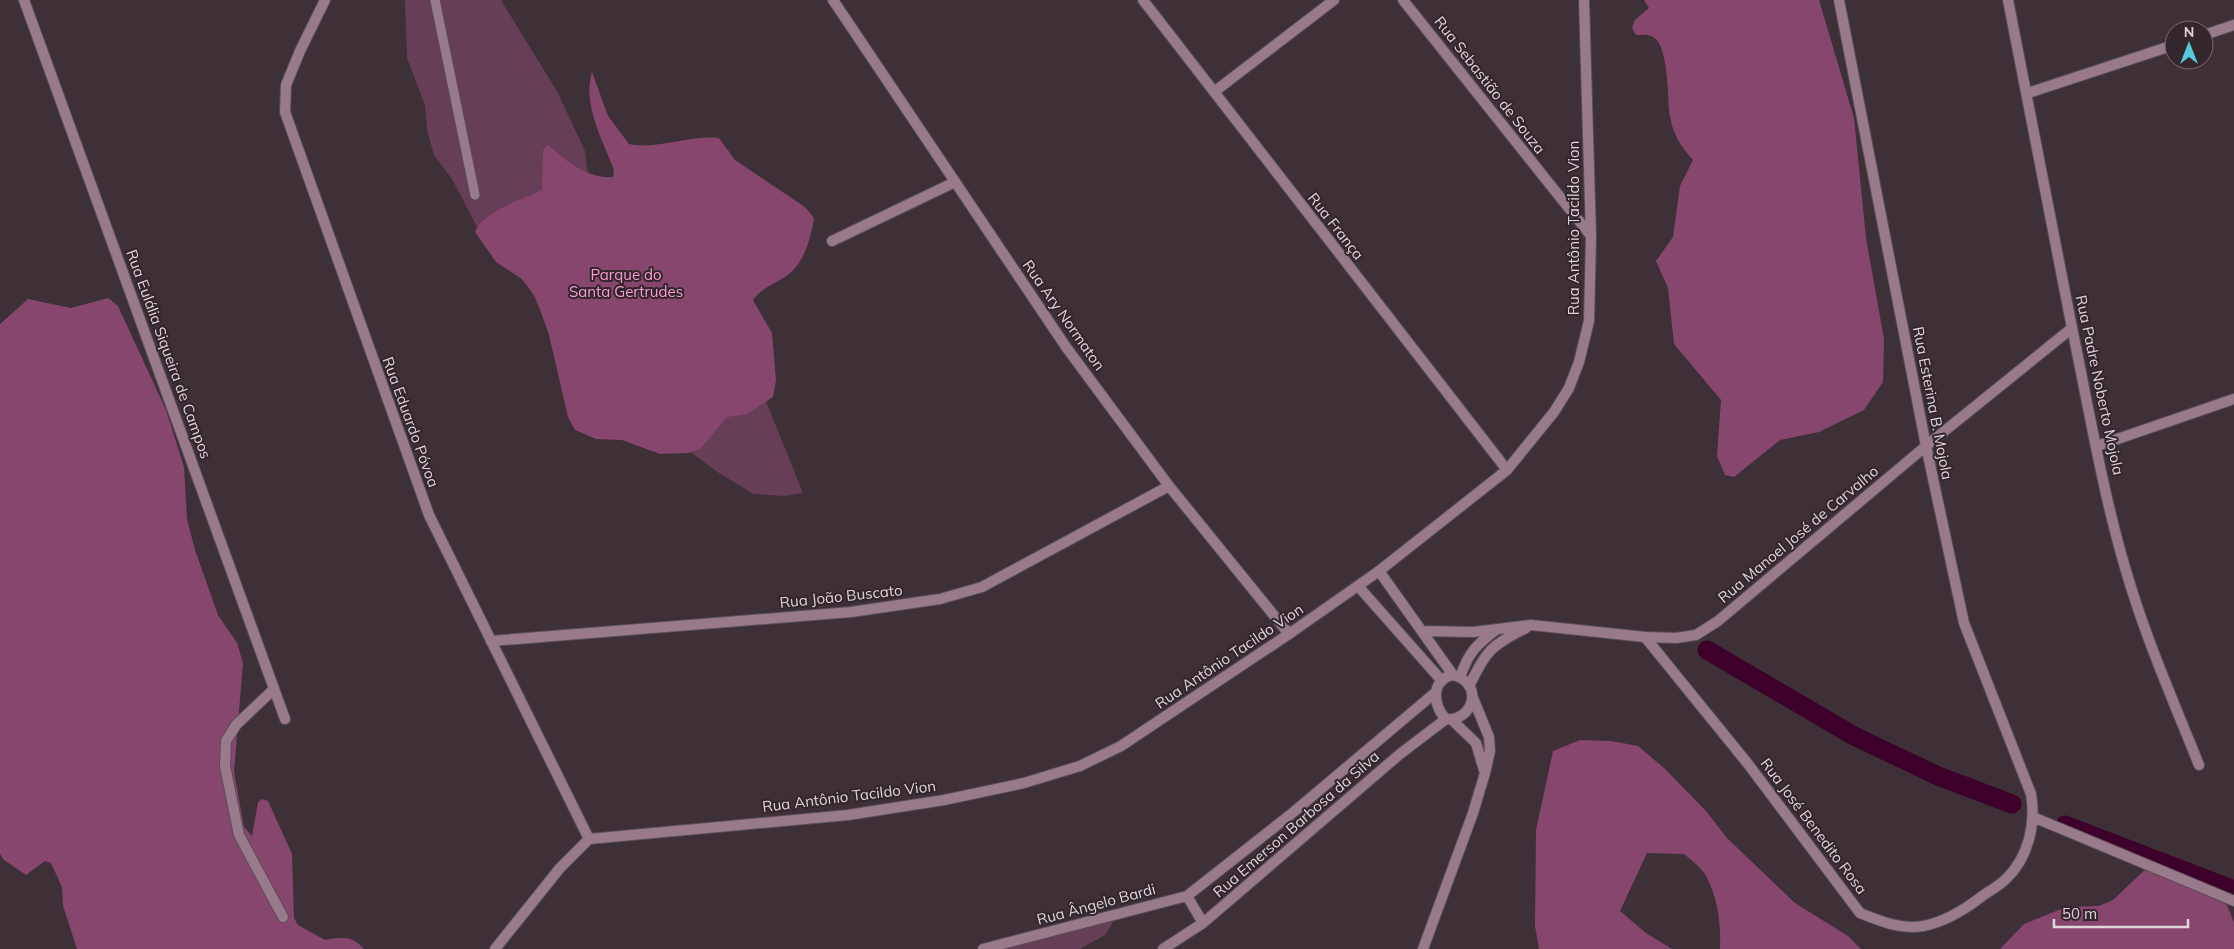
<svg xmlns="http://www.w3.org/2000/svg" width="2234" height="949" font-family="Mulish,sans-serif">
	<rect width="100%" height="100%" fill="#3d3037"/>
	<path fill="#663e55" d="M405 0H501L558 93 585 151 587 169 601 200 718 282 803 493 784 496 753 494 716 471 681 445 539 308 529 285 507 267 484 240 452 179 434 155 427 130 425 105 407 58Z
		M1115 919 1105 935 1080 949H991Z"/>
	<path fill="#87466d" d="M1644 0H1819L1854 118 1866 238 1884 339 1883 382 1864 410 1819 432 1780 440 1734 477 1725 475 1717 456 1721 400 1674 344 1668 288 1656 261 1673 237 1680 186 1693 160C1682 148 1672 133 1670 116 1667 100 1670 43 1651 36 1647 34 1640 35 1636 35L1632 28 1635 20 1649 8Z
		M592 72 608 116 629 144C659 150 688 135 719 138L735 160 805 207 814 218C811 238 804 265 785 277 772 285 762 288 753 300L772 333 776 380 773 397 747 414 727 417 701 448 689 453 660 454 622 440 596 439 575 430 568 417 549 335 536 298 522 279 496 262 475 232C482 212 524 199 542 190L543 151 547 144C565 160 587 179 613 177L614 170C603 141 582 104 592 72Z
		M108 298 118 306 166 410 184 467 187 519 195 550 218 615 237 643 243 663 234 772 244 827 252 836 258 802 262 799 268 801 292 854 294 918 298 925 325 940C342 937 351 935 364 949H77L63 906 62 887 51 863 45 861 26 875 4 860 0 854V324L28 299 71 308Z
		M1580 740 1611 741 1638 746 1664 768 1706 811 1727 838 1795 903 1848 936 1861 949H1720C1721 924 1718 898 1706 876 1702 868 1691 860 1684 854L1647 853 1620 911 1646 933 1672 949H1539L1535 926 1536 830 1553 751Z
		M2152 863 2168 865 2216 893 2228 907 2234 923V949H2000L2024 924 2066 907 2099 906 2113 900Z"/>
	<g fill="none" stroke-linecap="round" stroke-linejoin="round">
		<path stroke="#3d002a" stroke-width="19" d="M1707 650 1854 736 1938 776 2012 804
			M2065 825 2234 890"/>
		<g stroke="#5a4e55" stroke-width="11">
			<path id="service" d="M435 0 475 195"/>
		</g>
		<g stroke="#5a4e55" stroke-width="12">
			<path id="minor" d="M24 0 285 719
				M833 0 1066 347 1169 486 1289 634
				M1143 0 1507 470
				M1403 0 1591 236
				M2204 35 2234 25
				M1214 92 1334 0
				M2028 93 2174 45
				M832 241 955 182
				M2072 328C2090 414 2104 501 2130 584 2149 646 2175 705 2199 765
				M2097 446 2234 399
				M1379 571 1507 470 1554 412 1569 388 1579 362 1589 321 1591 236 1584 0
				M1645 637 1748 764 1860 913C1880 921 1901 930 1923 926 1945 922 1964 910 1981 897 1989 891 1999 886 2006 879 2029 857 2036 823 2031 794L1964 623 1926 446 1839 0
				M491 641 851 612 940 599 982 587 1169 486
				M274 689 236 725 226 741 225 766 239 835 283 917
				M1452 720 1476 743 1484 770
				M2033 817 2234 901
				M1187 896 1290 815 1436 692
				M495 949 560 868 589 839
				M983 949 1187 896 1203 923
				M1163 949 1203 923 1400 754 1446 719
				M1423 949 1473 813 1485 773 1490 751 1489 737 1473 698"/>
		</g>
		<g stroke="#5a4e55" stroke-width="12">
			<path id="tertiary" d="M325 0 300 51 286 85 285 112 429 515 589 839 848 815 944 800 1024 783 1080 766 1121 746 1289 634 1379 571 1453 675
				M1358 586 1442 681
				M1423 631 1473 632 1531 625 1645 637 1676 638 1696 635 1718 621 1926 446 2072 328 2008 0
				M1453 675C1485 683 1473 722 1446 719 1433 707 1430 679 1453 675Z
				M1460 677C1469 652 1476 645 1497 629
				M1469 686C1488 649 1489 647 1526 628"/>
		</g>
		<use href="#service" stroke="#997a8b" stroke-width="9"/>
		<use href="#minor" stroke="#997a8b" stroke-width="10"/>
		<use href="#tertiary" stroke="#997a8b" stroke-width="10"/>
	</g>
	<g text-anchor="middle" dominant-baseline="central" stroke-width="4" stroke-linejoin="round" paint-order="stroke">
		<g font-size="15" fill="#dfd6db" stroke="#33262d">
			<text transform="translate(1490 85) rotate(52)">Rua Sebastião de Souza</text>
			<text transform="translate(1336 226) rotate(52)">Rua França</text>
			<text transform="translate(1573 228) rotate(-90)">Rua Antônio Tacildo Vion</text>
			<text transform="translate(1064 315) rotate(55)">Rua Ary Normaton</text>
			<text transform="translate(169 354) rotate(70)">Rua Eulália Siqueira de Campos</text>
			<text transform="translate(2100 385) rotate(78)">Rua Padre Noberto Mojola</text>
			<text transform="translate(1933 403) rotate(79)">Rua Esterina B. Mojola</text>
			<text transform="translate(411 422) rotate(70)">Rua Eduardo Póvoa</text>
			<text transform="translate(1798 534) rotate(-40)">Rua Manoel José de Carvalho</text>
			<text transform="translate(841 596) rotate(-6)">Rua João Buscato</text>
			<text transform="translate(1229 656) rotate(-34)">Rua Antônio Tacildo Vion</text>
			<text transform="translate(849 796) rotate(-7)">Rua Antônio Tacildo Vion</text>
			<text transform="translate(1296 824) rotate(-41)">Rua Emerson Barbosa da Silva</text>
			<text transform="translate(1814 826) rotate(53)">Rua José Benedito Rosa</text>
			<text transform="translate(1096 904) rotate(-15)">Rua Ângelo Bardi</text>
		</g>
		<g font-size="15" fill="#fa9bd2" stroke="#33262d">
			<text x="626" y="274">Parque do<tspan x="626" dy="17">Santa Gertrudes</tspan></text>
		</g>
	</g>
	<g transform="translate(2189 45)"><circle r="24" fill="#33262d" stroke="#786c73"/>
	<path d="M0-4L9 19L0 12L-9 19Z" fill="#54cadd"/>
	<text y="-8" font-size="14" font-weight="bold" text-anchor="middle" fill="#dfd6db">N</text>
	</g>
	<path d="M2054 919v8h134v-8" fill="none" stroke="#dfd6db" stroke-width="2.5"/>
	<text x="2062" y="919" font-size="15" fill="#dfd6db" stroke="#33262d" stroke-width="4" paint-order="stroke">50 m</text>
</svg>
